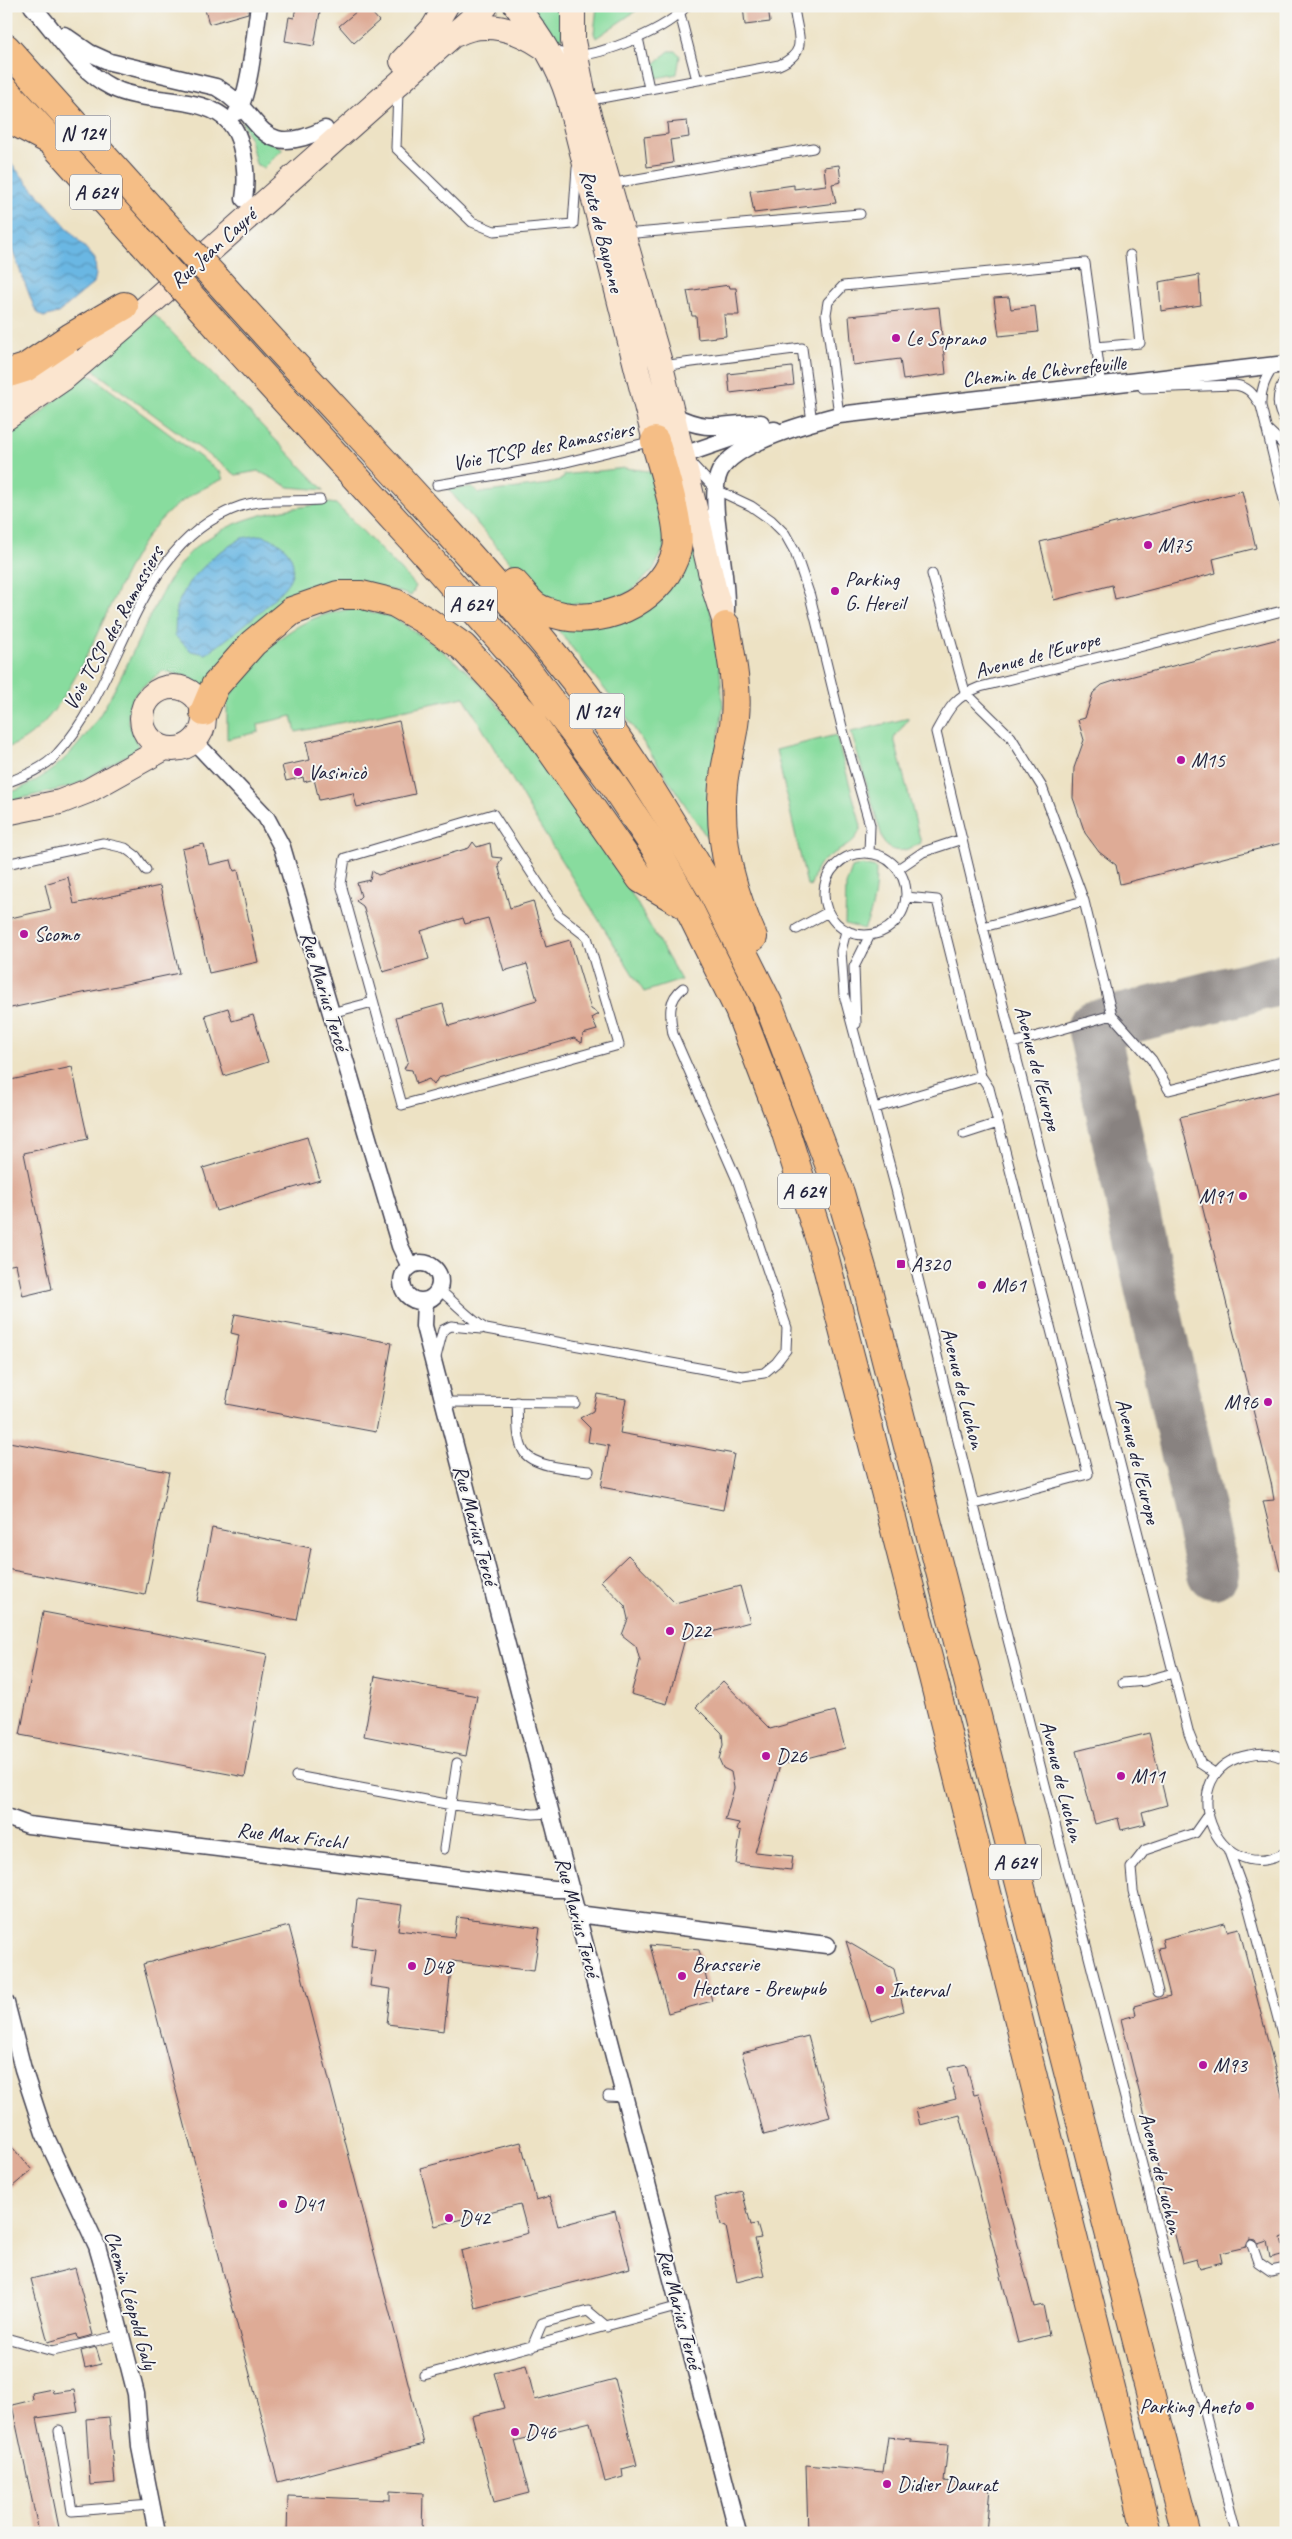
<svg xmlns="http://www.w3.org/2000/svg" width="1292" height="2539" font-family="Caveat,sans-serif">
	<defs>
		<pattern id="water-waves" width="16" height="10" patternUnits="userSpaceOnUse" patternTransform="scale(1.25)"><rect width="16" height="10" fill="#6ab7e3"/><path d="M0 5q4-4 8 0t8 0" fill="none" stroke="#5794b9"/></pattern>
	</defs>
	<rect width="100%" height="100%" fill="#f6f6f2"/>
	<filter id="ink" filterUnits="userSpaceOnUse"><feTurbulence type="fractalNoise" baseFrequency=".02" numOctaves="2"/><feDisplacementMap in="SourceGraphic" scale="10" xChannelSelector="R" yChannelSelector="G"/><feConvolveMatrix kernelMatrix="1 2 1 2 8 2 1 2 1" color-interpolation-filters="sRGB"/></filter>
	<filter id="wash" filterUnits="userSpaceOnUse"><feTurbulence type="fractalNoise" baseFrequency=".0096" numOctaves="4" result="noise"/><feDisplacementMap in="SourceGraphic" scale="20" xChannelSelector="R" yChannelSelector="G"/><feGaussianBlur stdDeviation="1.12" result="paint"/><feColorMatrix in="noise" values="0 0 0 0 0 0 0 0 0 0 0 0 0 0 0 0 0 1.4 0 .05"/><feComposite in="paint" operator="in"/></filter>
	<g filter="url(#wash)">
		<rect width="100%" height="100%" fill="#ede2c4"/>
		<path fill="#88dc9e" stroke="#557f6c" d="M527 6H563L562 38 555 40Z
			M597 6H643L596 38 594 33Z
			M669 51H676L680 56 677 74 656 78 652 72 653 65Z
			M245 121C259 142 266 137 283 149L264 168 256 164 250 139 242 122Z
			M154 314 324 490 289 487 258 471 236 475 97 373 93 368Z
			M85 374 93 377 220 472 223 479C198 490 175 503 157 524 108 579 78 726 6 748V433L33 420Z
			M625 468 655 472 666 513 664 549 653 570 631 591 606 604H558L537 594 448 489 472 487 479 493 549 484 564 478 563 475Z
			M329 503 336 504 416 586 411 596 393 590 340 585 202 687 189 677 163 671C128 696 118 706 139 748L73 786 6 802V794C88 767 116 685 151 614 166 585 179 557 207 539 245 514 285 509 329 503Z
			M687 516 709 601 719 659 723 707 711 793 710 842 625 715 554 625 631 616Z
			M355 608 395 618 440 649 475 678 513 724 567 796 626 884 681 980 644 992 539 825 464 697 296 732 292 716 258 724 259 732 227 739V701L233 691 230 685C256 658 288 625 324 615 334 612 345 610 355 608Z
			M909 718 894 738 921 843C907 850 896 856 884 843L851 732Z
			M836 735 861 826C856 848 834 849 820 864 815 870 813 880 810 887L807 885 776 750Z
			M862 865 876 868C876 890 874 909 864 929L845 924 846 885 852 868Z"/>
		<path fill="url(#water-waves)" stroke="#466c8f" d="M6 158 95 259 96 274 94 283 58 313 44 317 39 315 34 307 6 234Z
			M260 535C281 539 302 558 289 581 277 600 226 641 206 654L191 651 175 636 176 607 189 582 215 555 242 538Z"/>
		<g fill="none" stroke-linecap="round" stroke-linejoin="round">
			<path stroke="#888280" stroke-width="52" d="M1213 1573 1093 1027 1286 978"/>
		</g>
		<g id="blocks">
			<path fill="#deab96" d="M204 6H249L248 13 209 24Z
				M296 6H321L314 46 285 41 289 17 294 18Z
				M363 6H366L379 21 354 43 339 26Z
				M743 6H768L770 22 745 25Z
				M687 121 689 137 670 140 673 163 647 167 644 137 668 134 667 123Z
				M839 165 841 182 832 184 836 203 754 213 750 191 794 185V189L826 185 824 167Z
				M1199 275 1201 305 1161 311 1159 282Z
				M729 285 730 288H736L739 315H724L726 336 698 339 696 316H692L687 291Z
				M1009 297 1011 309 1035 306 1038 332 999 336 994 298Z
				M939 307 946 374 903 380 900 359 853 365 849 316Z
				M792 367 794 385 730 393 728 374Z
				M1242 491 1256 548 1213 559 1216 573 1115 599 1112 585 1054 600 1040 542Z
				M1286 637V842L1120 884 1116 865 1099 852 1085 833 1073 798 1074 768 1084 740 1078 720 1085 718 1093 693 1102 685 1114 681Z
				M399 721 415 794 357 807 353 793 319 800 314 779 304 782 303 777 286 781 282 766 310 760 306 742Z
				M473 842 477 847 490 843 492 857 502 858 498 865 510 908 533 901 546 947 570 940 591 1009 599 1014 592 1018 597 1030 583 1034 582 1043 574 1038 438 1078 434 1085 429 1079 416 1084 412 1070 404 1069 408 1061 396 1017 443 1004 449 1026 537 1000 527 964 504 971 488 918 465 924 463 918 421 931 429 959 383 972 363 906 356 901 361 896 357 883 370 880 372 871 378 875 469 848Z
				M204 844 209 865 231 860 234 871 238 870 258 962 209 973 182 849Z
				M68 877 74 904 160 886 179 973 6 1009V919L51 909 45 884Z
				M228 1008 232 1021 253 1015 268 1062 224 1076 205 1015Z
				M72 1067 88 1139 24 1153 52 1289 23 1296 16 1264 6 1266V1081Z
				M1286 1090V1570L1280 1571 1263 1501 1274 1500 1271 1482 1180 1117Z
				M307 1137 320 1180 216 1211 203 1168Z
				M235 1314 392 1343 376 1432 226 1404 239 1335 231 1333Z
				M597 1394 626 1399 620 1433 734 1454 723 1510 601 1487 609 1446 588 1442 590 1428 580 1418 593 1411Z
				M9 1442 169 1472 145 1595 6 1569V1459Z
				M212 1528 311 1548 297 1620 197 1601Z
				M628 1555 675 1603 740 1586 750 1622 685 1639 667 1704 631 1694 640 1661 636 1646 622 1635 628 1619 625 1606 601 1581Z
				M43 1612 267 1654 245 1777 20 1735Z
				M375 1676 477 1696 466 1756 364 1736Z
				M723 1681 770 1729 835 1711 845 1748 780 1765 755 1852 793 1856 791 1870 736 1864 741 1831 737 1830 739 1823 725 1820 734 1788 731 1772 723 1768 719 1759 723 1745 722 1733 696 1707Z
				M1149 1733 1167 1805 1142 1812 1145 1824 1121 1830 1118 1818 1095 1824 1076 1751Z
				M357 1899 402 1905 398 1930 454 1937 457 1917 540 1928 534 1971 452 1961 444 2031 387 2024 391 1989 370 1986 375 1949 352 1946Z
				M1225 1923 1227 1931 1239 1928 1286 2111V2236L1281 2238 1285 2254 1270 2258 1267 2241 1258 2244 1256 2240 1250 2239 1246 2247 1220 2253 1222 2262 1200 2268 1197 2259 1182 2263 1121 2019 1136 2015 1134 2006 1170 1996 1158 1948 1164 1947 1162 1939Z
				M289 1926 424 2444 278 2482 143 1964Z
				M846 1941 894 1969 904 2011 871 2021Z
				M650 1945 699 1950 712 2001 668 2013Z
				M808 2036 830 2117 764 2135 742 2053Z
				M966 2064 974 2095 979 2094 1034 2307 1043 2305 1049 2335 1018 2343 960 2115 920 2125 916 2109 956 2099 948 2068Z
				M6 2140 32 2170 6 2192Z
				M521 2142 536 2200 550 2196 558 2226 615 2211 630 2268 475 2308 461 2251 528 2233 520 2204 435 2226 420 2168Z
				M742 2191 751 2225 757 2224 761 2238 755 2239 764 2275 737 2282 726 2227 721 2225 715 2198Z
				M75 2268 93 2335 78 2339 77 2334 48 2342 31 2279Z
				M96 2347 101 2364 85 2368 81 2351Z
				M526 2365 535 2400 615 2379 637 2465 622 2469 623 2477 605 2482 590 2422 515 2441 529 2493 494 2502 472 2416 504 2408 494 2373Z
				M52 2389 53 2393 74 2390 78 2412 37 2418 60 2533H39L12 2405 33 2400 32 2393Z
				M109 2417 115 2483 90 2485 86 2419Z
				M888 2437 911 2439V2442L948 2445 944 2481 990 2487 986 2533H808L806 2465 883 2472Z
				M390 2491 423 2493 422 2533H287L288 2496 390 2500Z"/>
		</g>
	</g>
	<g filter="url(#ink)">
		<use href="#blocks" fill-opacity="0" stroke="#403f50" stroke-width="1"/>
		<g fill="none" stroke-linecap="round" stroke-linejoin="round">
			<g stroke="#403f50" stroke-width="11">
				<path id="service" d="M680 14 697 80
					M638 38 649 88
					M551 51C559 52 567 55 574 55 602 56 669 29 686 6
					M398 91 396 148 472 222 494 231 573 224 577 168
					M585 101 779 65C811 51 796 34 794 6
					M609 184 813 148
					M624 234 860 214
					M1096 347 1140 343 1130 255
					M661 366 802 348 812 422
					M1274 366C1265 379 1260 390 1261 406L1286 508
					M1286 377C1277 392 1274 407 1286 422
					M1143 388 1235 385C1249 387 1253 394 1261 406
					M839 415 826 314 828 302 843 286 1085 263 1102 388
					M1266 428 1286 447
					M691 463 715 489 751 506 771 520 785 534 795 552 810 596 842 727 870 825 869 853
					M437 485 550 466 653 441
					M932 574 965 692 1011 737 1042 787 1084 901 1112 1015
					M6 783C24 776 45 768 58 753 126 678 134 543 241 506 265 498 294 502 320 500
					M493 814 559 915 587 937 619 1045 402 1105 341 884 345 858Z
					M824 894a41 41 0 1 1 82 0a41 41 0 1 1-82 0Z
					M6 864 103 843 125 848 136 856 146 870
					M898 869 923 852 962 839
					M983 927 1084 901
					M797 929 828 912
					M846 931 841 951 844 995 896 1189 979 1526 1236 2533
					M331 1013 373 1002
					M856 1024 854 967 870 935
					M1013 1043 1112 1015 1152 1060 1169 1090 1286 1061
					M875 1108 981 1076 937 900 906 897
					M964 1134 998 1123
					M438 1289C455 1302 468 1318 486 1329L742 1376 764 1373 776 1363 786 1350 787 1328 737 1180 673 1034C670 1016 667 1000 683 988
					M436 1357 443 1330 451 1326 481 1329
					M444 1402 575 1403
					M517 1402C518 1417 516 1439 524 1452 533 1467 572 1469 589 1471
					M974 1504 1088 1474 989 1088 981 1076
					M1123 1683 1145 1681 1173 1673
					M1286 1760C1275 1753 1262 1752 1249 1755 1169 1769 1216 1893 1286 1852
					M1216 1774 1201 1764 1189 1734 983 927 936 732C949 708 954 697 980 687L1286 610
					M296 1776 452 1805 533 1814 551 1813
					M444 1849 457 1763
					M1228 1849 1246 1898 1286 2049
					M1158 1992 1133 1891 1131 1868 1145 1850 1195 1833 1207 1816
					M608 2096 625 2097
					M1252 2245 1258 2262 1271 2271 1286 2268
					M6 2338 53 2351 121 2335
					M532 2347 542 2323 588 2311 607 2327
					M424 2375 680 2306
					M59 2431 72 2511 151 2505"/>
			</g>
			<g stroke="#403f50" stroke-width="19">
				<path id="minor" d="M32 6C57 33 78 70 111 87 152 109 228 87 241 146 246 165 247 180 244 199
					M64 35 90 53 110 62 216 87C265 114 255 162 325 129
					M237 112C250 95 255 30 259 6
					M673 415C709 434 724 423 761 423
					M676 448 683 455 744 434 775 430
					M726 611C727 578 719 546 716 513 715 500 714 483 720 471 736 442 808 423 839 415L1286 364
					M194 741 266 817 282 847 400 1246 410 1267
					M402 1282a19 19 0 1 1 38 0a19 19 0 1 1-38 0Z
					M425 1301 424 1326 738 2533
					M6 1817 28 1825 553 1889H571
					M577 1914 827 1945
					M6 2003 23 2069 44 2133 97 2246 106 2277 136 2394 140 2447 157 2533"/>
			</g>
			<g stroke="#403f50" stroke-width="26">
				<path id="secondary" d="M516 6C539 34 557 62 568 97L655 441
					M573 6V41L585 101 661 366 715 592 726 626
					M457 34C484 19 519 30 543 47
					M402 61 433 28 446 6
					M6 397 20 390 66 355
					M6 418 63 379 124 327 486 6
					M142 718a31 31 0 1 1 62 0a31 31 0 1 1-62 0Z
					M6 813 60 802 88 791 165 748"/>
			</g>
			<g stroke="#403f50" stroke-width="30">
				<path id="trunk" d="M6 48 159 218
					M6 91 49 138
					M217 280C329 406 449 525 555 656 615 728 664 809 711 889
					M514 583C521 590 527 600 535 606 542 611 554 614 563 616 610 625 665 597 677 549 682 526 662 466 655 441"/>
			</g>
			<g stroke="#403f50" stroke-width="30">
				<path id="motorway" d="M6 117 51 141 142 242
					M219 328 422 550 527 670 612 783 654 846 688 907 739 1010 784 1127 822 1247 933 1677 1147 2533
					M6 374 25 368 71 337 124 306
					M726 626C731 655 738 687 735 717 733 740 725 762 723 785 718 838 731 890 753 937
					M204 712 215 686 253 643 292 611 338 595H362L395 603 428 622 463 647 527 716 641 879 687 906
					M711 889 768 1003 840 1193 866 1282 1186 2533"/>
			</g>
			<use href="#service" stroke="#fff" stroke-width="9"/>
			<use href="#minor" stroke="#fff" stroke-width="16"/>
			<use href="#secondary" stroke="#fbe5cf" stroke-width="24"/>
			<use href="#trunk" stroke="#f5be86" stroke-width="28"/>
			<use href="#motorway" stroke="#f5be86" stroke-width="28"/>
			<g stroke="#403f50" stroke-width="30" stroke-linecap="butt">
				<path id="trunk-bridge" d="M159 218 217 280"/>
			</g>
			<g stroke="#403f50" stroke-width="30" stroke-linecap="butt">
				<path id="motorway-bridge" d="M142 242 219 328"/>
			</g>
			<use href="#trunk-bridge" stroke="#f5be86" stroke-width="28"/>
			<use href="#motorway-bridge" stroke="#f5be86" stroke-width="28"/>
		</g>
	</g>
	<g fill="#b5179e" stroke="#f6f6f2" stroke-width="2">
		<circle cx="896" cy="338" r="5"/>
		<circle cx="1148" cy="545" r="5"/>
		<circle cx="835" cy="591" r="5"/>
		<circle cx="1181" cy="760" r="5"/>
		<circle cx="298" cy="772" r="5"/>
		<circle cx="24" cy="934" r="5"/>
		<circle cx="1243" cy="1196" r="5"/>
		<rect x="896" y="1259" width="10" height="10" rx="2.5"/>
		<circle cx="982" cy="1285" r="5"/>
		<circle cx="1268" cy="1402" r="5"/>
		<circle cx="670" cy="1631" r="5"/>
		<circle cx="766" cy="1756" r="5"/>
		<circle cx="1121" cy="1776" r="5"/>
		<circle cx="412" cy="1966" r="5"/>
		<circle cx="682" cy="1976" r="5"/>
		<circle cx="880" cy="1990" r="5"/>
		<circle cx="1203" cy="2065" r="5"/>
		<circle cx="283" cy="2204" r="5"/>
		<circle cx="449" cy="2218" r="5"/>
		<circle cx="1250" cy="2406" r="5"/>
		<circle cx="515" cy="2432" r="5"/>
		<circle cx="887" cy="2484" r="5"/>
	</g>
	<g text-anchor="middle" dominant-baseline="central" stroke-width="4" stroke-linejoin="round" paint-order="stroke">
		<g fill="#f6f6f2" stroke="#626272" stroke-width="1">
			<rect x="55.5" y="115.5" width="55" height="35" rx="4"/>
			<rect x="70" y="174.5" width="52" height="35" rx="4"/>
			<rect x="445" y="586.5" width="52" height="35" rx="4"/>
			<rect x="569.5" y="693.5" width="55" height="35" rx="4"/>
			<rect x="778" y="1173.5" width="52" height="35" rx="4"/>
			<rect x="989" y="1844.5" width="52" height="35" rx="4"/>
		</g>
		<g font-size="20" font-weight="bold" fill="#22223b">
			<text x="83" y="133">N 124</text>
			<text x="96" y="192">A 624</text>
			<text x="471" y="604">A 624</text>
			<text x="597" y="711">N 124</text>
			<text x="804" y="1191">A 624</text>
			<text x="1015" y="1862">A 624</text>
		</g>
		<g font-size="21" fill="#22223b" stroke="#f6f6f2">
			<text transform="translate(602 231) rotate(76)">Route de Bayonne</text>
			<text transform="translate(213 248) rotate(-42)">Rue Jean Cayré</text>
			<text transform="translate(1044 371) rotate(-6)">Chemin de Chèvrefeuille</text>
			<text transform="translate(543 446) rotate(-11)">Voie TCSP des Ramassiers</text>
			<text transform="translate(113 628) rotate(-61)">Voie TCSP des Ramassiers</text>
			<text transform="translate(1037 655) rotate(-15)">Avenue de l'Europe</text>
			<text transform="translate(325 991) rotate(73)">Rue Marius Tercé</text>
			<text transform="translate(1038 1068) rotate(75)">Avenue de l'Europe</text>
			<text transform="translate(963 1388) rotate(76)">Avenue de Luchon</text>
			<text transform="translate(1138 1461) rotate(76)">Avenue de l'Europe</text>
			<text transform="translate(476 1525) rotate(75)">Rue Marius Tercé</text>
			<text transform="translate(1062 1781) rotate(76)">Avenue de Luchon</text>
			<text transform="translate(291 1836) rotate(7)">Rue Max Fischl</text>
			<text transform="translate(578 1917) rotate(75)">Rue Marius Tercé</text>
			<text transform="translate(1161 2173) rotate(76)">Avenue de Luchon</text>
			<text transform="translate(131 2300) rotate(74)">Chemin Léopold Galy</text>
			<text transform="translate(680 2309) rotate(75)">Rue Marius Tercé</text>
		</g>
		<g font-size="21" fill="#22223b" stroke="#f6f6f2" text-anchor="start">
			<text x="906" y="338">Le Soprano</text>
			<text x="1158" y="545">M75</text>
			<text x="845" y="579">Parking<tspan x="845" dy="24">G. Hereil</tspan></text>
			<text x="1191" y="760">M15</text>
			<text x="308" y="772">Vasinicò</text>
			<text x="34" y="934">Scomo</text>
			<text x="1233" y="1196" text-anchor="end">M91</text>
			<text x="911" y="1264">A320</text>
			<text x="992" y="1285">M61</text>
			<text x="1258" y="1402" text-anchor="end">M96</text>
			<text x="680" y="1631">D22</text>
			<text x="776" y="1756">D26</text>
			<text x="1131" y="1776">M11</text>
			<text x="692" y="1964">Brasserie<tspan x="692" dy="24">Hectare - Brewpub</tspan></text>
			<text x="422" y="1966">D48</text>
			<text x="890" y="1990">Interval</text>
			<text x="1213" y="2065">M93</text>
			<text x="293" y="2204">D41</text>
			<text x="459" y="2218">D42</text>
			<text x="1240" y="2406" text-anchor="end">Parking Aneto</text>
			<text x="525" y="2432">D46</text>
			<text x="897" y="2484">Didier Daurat</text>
		</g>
	</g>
	<rect width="1292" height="2539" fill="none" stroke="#f6f6f2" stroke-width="25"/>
</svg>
